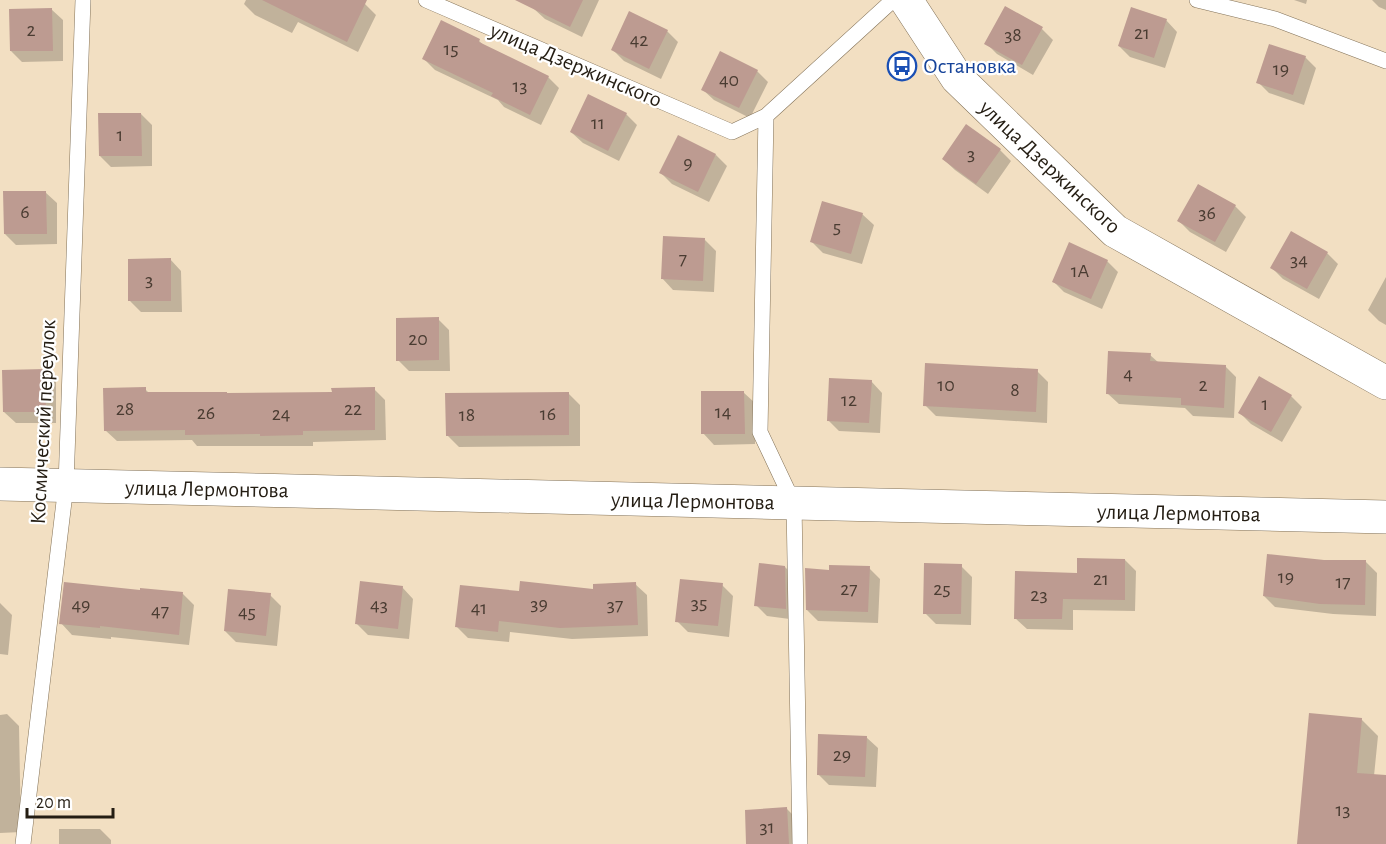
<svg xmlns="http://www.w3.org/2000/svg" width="1386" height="844" font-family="'Alegreya Sans',sans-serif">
	<rect width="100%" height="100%" fill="#f2dfc2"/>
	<path fill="#0003" d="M246 0H356L365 4 376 15 358 52 298 22 292 33 255 15 244 4Z
		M537 0H599L582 37 545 19 533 8Z
		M1294 0H1307L1306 4Z
		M1372 0H1386V10L1379 7Z
		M51 9 63 20V61L22 62 11 51Z
		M1166 20 1177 32 1165 68 1130 57 1119 46Z
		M1042 29 1053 40 1033 75 997 54 986 43Z
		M667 31 678 42 661 79 624 61 613 50Z
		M479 41 486 47 548 77 559 88 541 125 504 107 498 100 435 70 424 59Z
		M1305 57 1316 68 1304 105 1269 93 1258 82Z
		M757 71 768 82 750 118 714 100 702 89Z
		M141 114 152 125V166L111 167 100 156Z
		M626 114 637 125 619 161 583 143 571 132Z
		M967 126 1000 150 1011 161 988 194 955 170 943 159Z
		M716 155 727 166 709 202 672 184 661 173Z
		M45 192 57 203V244L16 245 5 234Z
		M1235 206 1246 217 1226 252 1190 232 1179 221Z
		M862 214 874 225 862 264 823 253 812 242Z
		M705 240 716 251 714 292 673 290 662 278Z
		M1327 253 1338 264 1319 299 1283 279 1272 268Z
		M170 259 181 271 182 312H141L130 301Z
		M1107 261 1118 272 1102 309 1064 292 1053 281Z
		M1386 277V325L1379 321 1368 310Z
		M438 319 449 330 450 371H409L398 360Z
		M1150 355 1159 363 1225 366 1236 377 1234 418 1193 416 1185 408 1119 404 1107 393Z
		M45 371 56 382V423H16L4 412Z
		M1037 371 1048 382 1047 423 936 416 925 405Z
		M871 381 882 393 880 433 839 431 828 420Z
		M145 389 150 394H333L374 389 385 400 386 440 313 442V446H197L192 440 117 441 105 430Z
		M743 392 755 403V444L714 445 703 433Z
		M568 393 580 405V446L459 447 447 435Z
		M1291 396 1302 407 1282 442 1251 424 1240 413Z
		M1125 560 1136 571 1135 611 1073 610V630L1027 629 1015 618 1078 574Z
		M1366 562 1377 573 1376 616 1333 614 1275 607 1264 596Z
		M961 566 972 577 971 625 936 624 925 613Z
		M785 567 796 578 797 620 767 616 756 605Z
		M869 568 880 579 878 623 818 621 807 610 831 572Z
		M635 584 647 595 648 636 572 639 510 632 509 642 468 638 457 627 520 593 595 590Z
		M722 585 733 596 729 637 688 632 677 621Z
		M402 587 413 599 409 639 368 635 357 624Z
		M142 591 183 594 194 605 189 645 111 637V639L72 635 61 623Z
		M270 595 281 606 277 646 236 642 225 631Z
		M0 603 12 615 8 655 0 654Z
		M7 714 19 726 21 832 0 833V715Z
		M1361 719 1378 736 1374 776 1386 777V844H1299Z
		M866 737 878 748 876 787 829 785 818 774Z
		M787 809 798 820 799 844H748Z
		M59 829H100L111 840V844H59Z"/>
	<path fill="#bd9b91" d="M262 0H367L347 42Z
		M515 0H583L570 27Z
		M1005 6 1043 27 1022 65 984 44Z
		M1131 7 1167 19 1154 58 1118 46Z
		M52 8 53 51H10L9 9Z
		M629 11 668 30 649 69 611 50Z
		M441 20 480 39 479 42 549 76 530 115 491 96 493 93 422 59Z
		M1269 44 1306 56 1293 95 1256 83Z
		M720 51 758 70 739 108 701 90Z
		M588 94 627 113 608 151 570 132Z
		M98 113H141L142 156H99Z
		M966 124 1001 149 976 184 942 159Z
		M678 135 716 154 698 192 659 173Z
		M1198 184 1236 205 1215 242 1177 221Z
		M3 191H46L47 234H4Z
		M822 201 863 213 851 254 810 242Z
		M1291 231 1328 252 1307 289 1270 268Z
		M663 236 705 238 703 281 661 279Z
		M1069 242 1108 260 1091 299 1052 282Z
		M171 258V301H128V259Z
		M439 317V360L396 361V318Z
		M1108 351 1151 353 1150 361 1226 365 1224 408 1181 405V398L1106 394Z
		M925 363 1038 369 1036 412 923 406Z
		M45 369 46 412H3L2 370Z
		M1259 376 1292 395 1271 432 1238 413Z
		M829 378 872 380 869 423 827 421Z
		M146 387V392H227V393L332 392 331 388 375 387V430L303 431V435L260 436V434L185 435V430L104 431 103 388Z
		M701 391H744L745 434H701Z
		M569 392V435L446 436 445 393Z
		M1267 554 1324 560H1366L1365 605 1320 604 1263 596Z
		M1077 558 1125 559V600L1063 599 1062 619H1014L1015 571 1077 573Z
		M759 563 785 566 786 609 754 606Z
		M924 563 962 564 961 614H923Z
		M829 565 870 566 868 612 806 610 805 568 829 570Z
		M680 579 723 583 718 626 675 622Z
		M360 581 403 586 398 629 355 624Z
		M520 581 593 589V584L636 582 638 625 560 628 499 621 498 632 455 627 460 585 519 591Z
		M64 582 140 590V588L183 592 179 635 100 626V628L59 624Z
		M228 589 271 593 266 636 224 631Z
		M1309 713 1362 718 1357 773 1386 775V844H1297Z
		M818 734 867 736 865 777 817 775Z
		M787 807 789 844H746L745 810Z"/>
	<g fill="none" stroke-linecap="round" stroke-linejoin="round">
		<g stroke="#837258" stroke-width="16">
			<path id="lane" d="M426 0 732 132 766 116 893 0
				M1197 0 1275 19 1386 61
				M766 116 760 432 794 504 800 844
				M23 844 66 485 83 0"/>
		</g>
		<g stroke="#837258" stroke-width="34">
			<path id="secondary" d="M906 0 957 78 1115 231 1386 383
				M0 484 1386 517"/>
		</g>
		<use href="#lane" stroke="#fff" stroke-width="15"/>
		<use href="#secondary" stroke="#fff" stroke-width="33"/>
	</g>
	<defs>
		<g id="bus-ring" transform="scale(1.5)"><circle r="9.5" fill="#fff" stroke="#1a4fb4" stroke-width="1.5"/><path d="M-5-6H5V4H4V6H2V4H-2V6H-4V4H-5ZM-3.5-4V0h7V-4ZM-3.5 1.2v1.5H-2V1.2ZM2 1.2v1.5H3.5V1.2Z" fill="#1a4fb4"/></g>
	</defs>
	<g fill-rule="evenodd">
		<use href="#bus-ring" x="902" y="66"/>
	</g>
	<g text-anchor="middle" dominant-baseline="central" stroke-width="4.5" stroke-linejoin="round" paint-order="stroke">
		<g font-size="20" fill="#4a3c32">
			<text x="31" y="30">2</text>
			<text x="1142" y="33">21</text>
			<text x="1013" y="35">38</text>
			<text x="639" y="40">42</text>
			<text x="451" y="49">15</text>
			<text x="1281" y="69">19</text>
			<text x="729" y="80">40</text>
			<text x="520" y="86">13</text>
			<text x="598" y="123">11</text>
			<text x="120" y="135">1</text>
			<text x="971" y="154">3</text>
			<text x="688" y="163">9</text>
			<text x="25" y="212">6</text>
			<text x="1207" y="213">36</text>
			<text x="837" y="227">5</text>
			<text x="683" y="259">7</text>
			<text x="1299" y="260">34</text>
			<text x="1080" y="271">1А</text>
			<text x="149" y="280">3</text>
			<text x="418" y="339">20</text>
			<text x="1128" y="374">4</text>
			<text x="946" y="385">10</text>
			<text x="1203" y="385">2</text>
			<text x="1015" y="390">8</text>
			<text x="849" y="400">12</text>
			<text x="1265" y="404">1</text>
			<text x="125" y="409">28</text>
			<text x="353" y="409">22</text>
			<text x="723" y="412">14</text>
			<text x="206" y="413">26</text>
			<text x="281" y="414">24</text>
			<text x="548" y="414">16</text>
			<text x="467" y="415">18</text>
			<text x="1286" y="577">19</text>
			<text x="1101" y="579">21</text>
			<text x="1343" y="582">17</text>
			<text x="849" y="589">27</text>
			<text x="942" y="589">25</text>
			<text x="1039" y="595">23</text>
			<text x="699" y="603">35</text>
			<text x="539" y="604">39</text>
			<text x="81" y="605">49</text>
			<text x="379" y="605">43</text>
			<text x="615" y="605">37</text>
			<text x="479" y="608">41</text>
			<text x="160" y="611">47</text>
			<text x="247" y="612">45</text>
			<text x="842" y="755">29</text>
			<text x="1343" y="810">13</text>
			<text x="767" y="827">31</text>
		</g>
		<g font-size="22" fill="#241d13" stroke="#fff">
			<text transform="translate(576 65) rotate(23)">улица Дзержинского</text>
			<text transform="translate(1050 167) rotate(43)">улица Дзержинского</text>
			<text transform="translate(43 422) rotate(-87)">Космический переулок</text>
			<text transform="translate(207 489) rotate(1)">улица Лермонтова</text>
			<text transform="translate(693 501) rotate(1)">улица Лермонтова</text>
			<text transform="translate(1179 513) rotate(1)">улица Лермонтова</text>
		</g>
		<g font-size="22" fill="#164399" stroke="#fff" text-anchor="start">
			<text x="923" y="66">Остановка</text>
		</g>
	</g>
	<path d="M27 808v9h86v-9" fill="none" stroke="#241d13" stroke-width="3"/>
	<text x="36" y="808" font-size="18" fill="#241d13" stroke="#ffffff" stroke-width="4.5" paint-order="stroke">20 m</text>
</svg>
